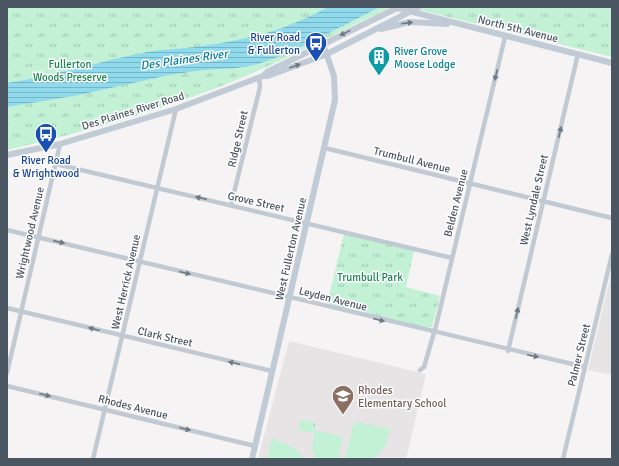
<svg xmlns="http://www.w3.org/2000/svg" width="619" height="466" font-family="Signika,sans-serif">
	<defs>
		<pattern id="park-tufts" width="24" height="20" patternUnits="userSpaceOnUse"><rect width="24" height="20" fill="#c3f1d5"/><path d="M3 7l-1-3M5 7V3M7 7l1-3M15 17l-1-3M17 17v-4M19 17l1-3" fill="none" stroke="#a0c6b0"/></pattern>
		<pattern id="water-rules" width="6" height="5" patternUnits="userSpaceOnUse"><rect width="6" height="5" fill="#90daee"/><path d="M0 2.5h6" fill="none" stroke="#78b4c4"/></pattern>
	</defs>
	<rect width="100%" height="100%" fill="#f5f3f3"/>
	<path fill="#e6e4e5" d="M612 270V375L588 370Z
		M289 341 426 374 406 459H258Z"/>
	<path fill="#c3f1d5" d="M357 422 390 429 385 447 372 459H345L354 423Z
		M315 430 341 436 342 438 338 459H316L312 450Z
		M272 438 297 450 303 459H267Z"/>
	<path fill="url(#park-tufts)" d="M7 7H391C339 32 287 59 234 81 160 111 84 132 7 150Z
		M425 7H612V57L420 10Z
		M344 234 414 251 406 287 440 296 432 327 427 328 327 304Z
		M301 420 316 423 313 433 298 430Z"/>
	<path fill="url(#water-rules)" d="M328 7H380L289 53 258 64 237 68 203 70 169 75 79 95 7 107V83C54 76 100 61 147 52 163 49 179 49 195 47 247 40 282 32 328 7Z"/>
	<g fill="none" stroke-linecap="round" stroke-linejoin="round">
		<path stroke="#c1cad2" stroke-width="4.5" d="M325 148 612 218
			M56 164 452 258
			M231 205 260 87 259 77
			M7 230 585 367
			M7 308 272 371
			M508 351 578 54
			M420 370 424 367 436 326 505 37
			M7 373 60 144
			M7 386 255 446
			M93 459 176 109
			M563 459 612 254"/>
		<path stroke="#c1cbd6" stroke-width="6" d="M397 8 612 63
			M381 29 410 22 447 24
			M263 76 267 72 399 7
			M7 155 60 144 176 109 263 76H268L327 54 419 7
			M252 459 335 100 334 76 323 44"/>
	</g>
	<defs><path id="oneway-solid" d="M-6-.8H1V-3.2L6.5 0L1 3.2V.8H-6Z"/></defs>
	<g fill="#6e7984">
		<use href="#oneway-solid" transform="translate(407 23) rotate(-7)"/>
		<use href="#oneway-solid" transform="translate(345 33) rotate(154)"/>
		<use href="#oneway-solid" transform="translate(295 66) rotate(-20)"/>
	</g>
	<g fill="#6e7983">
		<use href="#oneway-solid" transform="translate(496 75) rotate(104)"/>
		<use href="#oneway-solid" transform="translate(560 132) rotate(-77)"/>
		<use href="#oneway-solid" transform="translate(201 198) rotate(-167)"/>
		<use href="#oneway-solid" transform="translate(59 242) rotate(13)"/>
		<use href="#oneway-solid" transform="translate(185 273) rotate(14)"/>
		<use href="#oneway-solid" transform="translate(517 313) rotate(-77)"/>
		<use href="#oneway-solid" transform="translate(379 320) rotate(14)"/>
		<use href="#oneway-solid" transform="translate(94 329) rotate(-166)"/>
		<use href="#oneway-solid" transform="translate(533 356) rotate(12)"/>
		<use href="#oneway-solid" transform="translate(234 363) rotate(-167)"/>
		<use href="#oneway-solid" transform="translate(45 395) rotate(14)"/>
		<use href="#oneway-solid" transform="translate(185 429) rotate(14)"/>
	</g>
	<defs>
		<g id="bus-pin" transform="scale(1.15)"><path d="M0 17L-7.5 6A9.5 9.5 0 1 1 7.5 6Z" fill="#1a4fb4" stroke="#fff"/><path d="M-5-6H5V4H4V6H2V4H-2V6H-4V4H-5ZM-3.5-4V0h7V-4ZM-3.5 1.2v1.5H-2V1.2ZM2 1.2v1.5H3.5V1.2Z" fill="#fff"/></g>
		<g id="building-pin" transform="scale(1.15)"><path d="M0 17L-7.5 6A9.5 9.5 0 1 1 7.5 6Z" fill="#0f9aa8" stroke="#fff"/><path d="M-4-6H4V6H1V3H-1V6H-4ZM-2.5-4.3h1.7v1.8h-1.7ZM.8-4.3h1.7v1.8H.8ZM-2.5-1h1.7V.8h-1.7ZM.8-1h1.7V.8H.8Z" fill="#fff"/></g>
		<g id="school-pin" transform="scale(1.15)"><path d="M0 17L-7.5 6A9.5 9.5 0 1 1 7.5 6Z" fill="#8d6e63" stroke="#fff"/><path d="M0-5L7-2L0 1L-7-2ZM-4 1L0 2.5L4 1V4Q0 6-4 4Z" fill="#fff"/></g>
	</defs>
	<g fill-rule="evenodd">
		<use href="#bus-pin" x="316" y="43"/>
		<use href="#building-pin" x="379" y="57"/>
		<use href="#bus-pin" x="46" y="134"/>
		<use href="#school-pin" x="343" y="396"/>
	</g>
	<g text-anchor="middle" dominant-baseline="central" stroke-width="3" stroke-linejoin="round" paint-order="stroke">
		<g font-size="11" fill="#4a5661" stroke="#fff">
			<text transform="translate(518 29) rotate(14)">North 5th Avenue</text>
			<text transform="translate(133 111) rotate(-17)">Des Plaines River Road</text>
			<text transform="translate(238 139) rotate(-77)">Ridge Street</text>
			<text transform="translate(412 160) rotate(14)">Trumbull Avenue</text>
			<text transform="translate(534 200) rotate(-77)">West Lyndale Street</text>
			<text transform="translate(256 202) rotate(13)">Grove Street</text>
			<text transform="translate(456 203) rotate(-76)">Belden Avenue</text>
			<text transform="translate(30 233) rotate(-77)">Wrightwood Avenue</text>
			<text transform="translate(291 249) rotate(-77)">West Fullerton Avenue</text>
			<text transform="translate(126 282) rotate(-77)">West Herrick Avenue</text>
			<text transform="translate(333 299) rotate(14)">Leyden Avenue</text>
			<text transform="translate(165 337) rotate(13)">Clark Street</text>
			<text transform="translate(579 355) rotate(-76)">Palmer Street</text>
			<text transform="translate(133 407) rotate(14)">Rhodes Avenue</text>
		</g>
		<g font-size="11" fill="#164399" stroke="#fff" text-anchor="end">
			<text x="300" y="37">River Road<tspan x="300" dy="13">&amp; Fullerton</tspan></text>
			<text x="46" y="160" text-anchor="middle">River Road<tspan x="46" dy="13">&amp; Wrightwood</tspan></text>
		</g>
		<g font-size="11" fill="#0d838f" stroke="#fff" text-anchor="start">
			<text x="394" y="51">River Grove<tspan x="394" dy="13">Moose Lodge</tspan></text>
		</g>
		<g font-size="11" fill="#17864f" stroke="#fff">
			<text x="70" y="64">Fullerton<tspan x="70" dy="13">Woods Preserve</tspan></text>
			<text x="370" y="277">Trumbull Park</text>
		</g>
		<g font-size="11" fill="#785e54" stroke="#fff" text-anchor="start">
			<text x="358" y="390">Rhodes<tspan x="358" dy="13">Elementary School</tspan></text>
		</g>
		<g font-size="12" font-style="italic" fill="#0c7c9b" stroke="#fff">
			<text transform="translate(184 60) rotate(-8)">Des Plaines River</text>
		</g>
	</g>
	<rect width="619" height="466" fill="none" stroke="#4a5661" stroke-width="16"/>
</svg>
